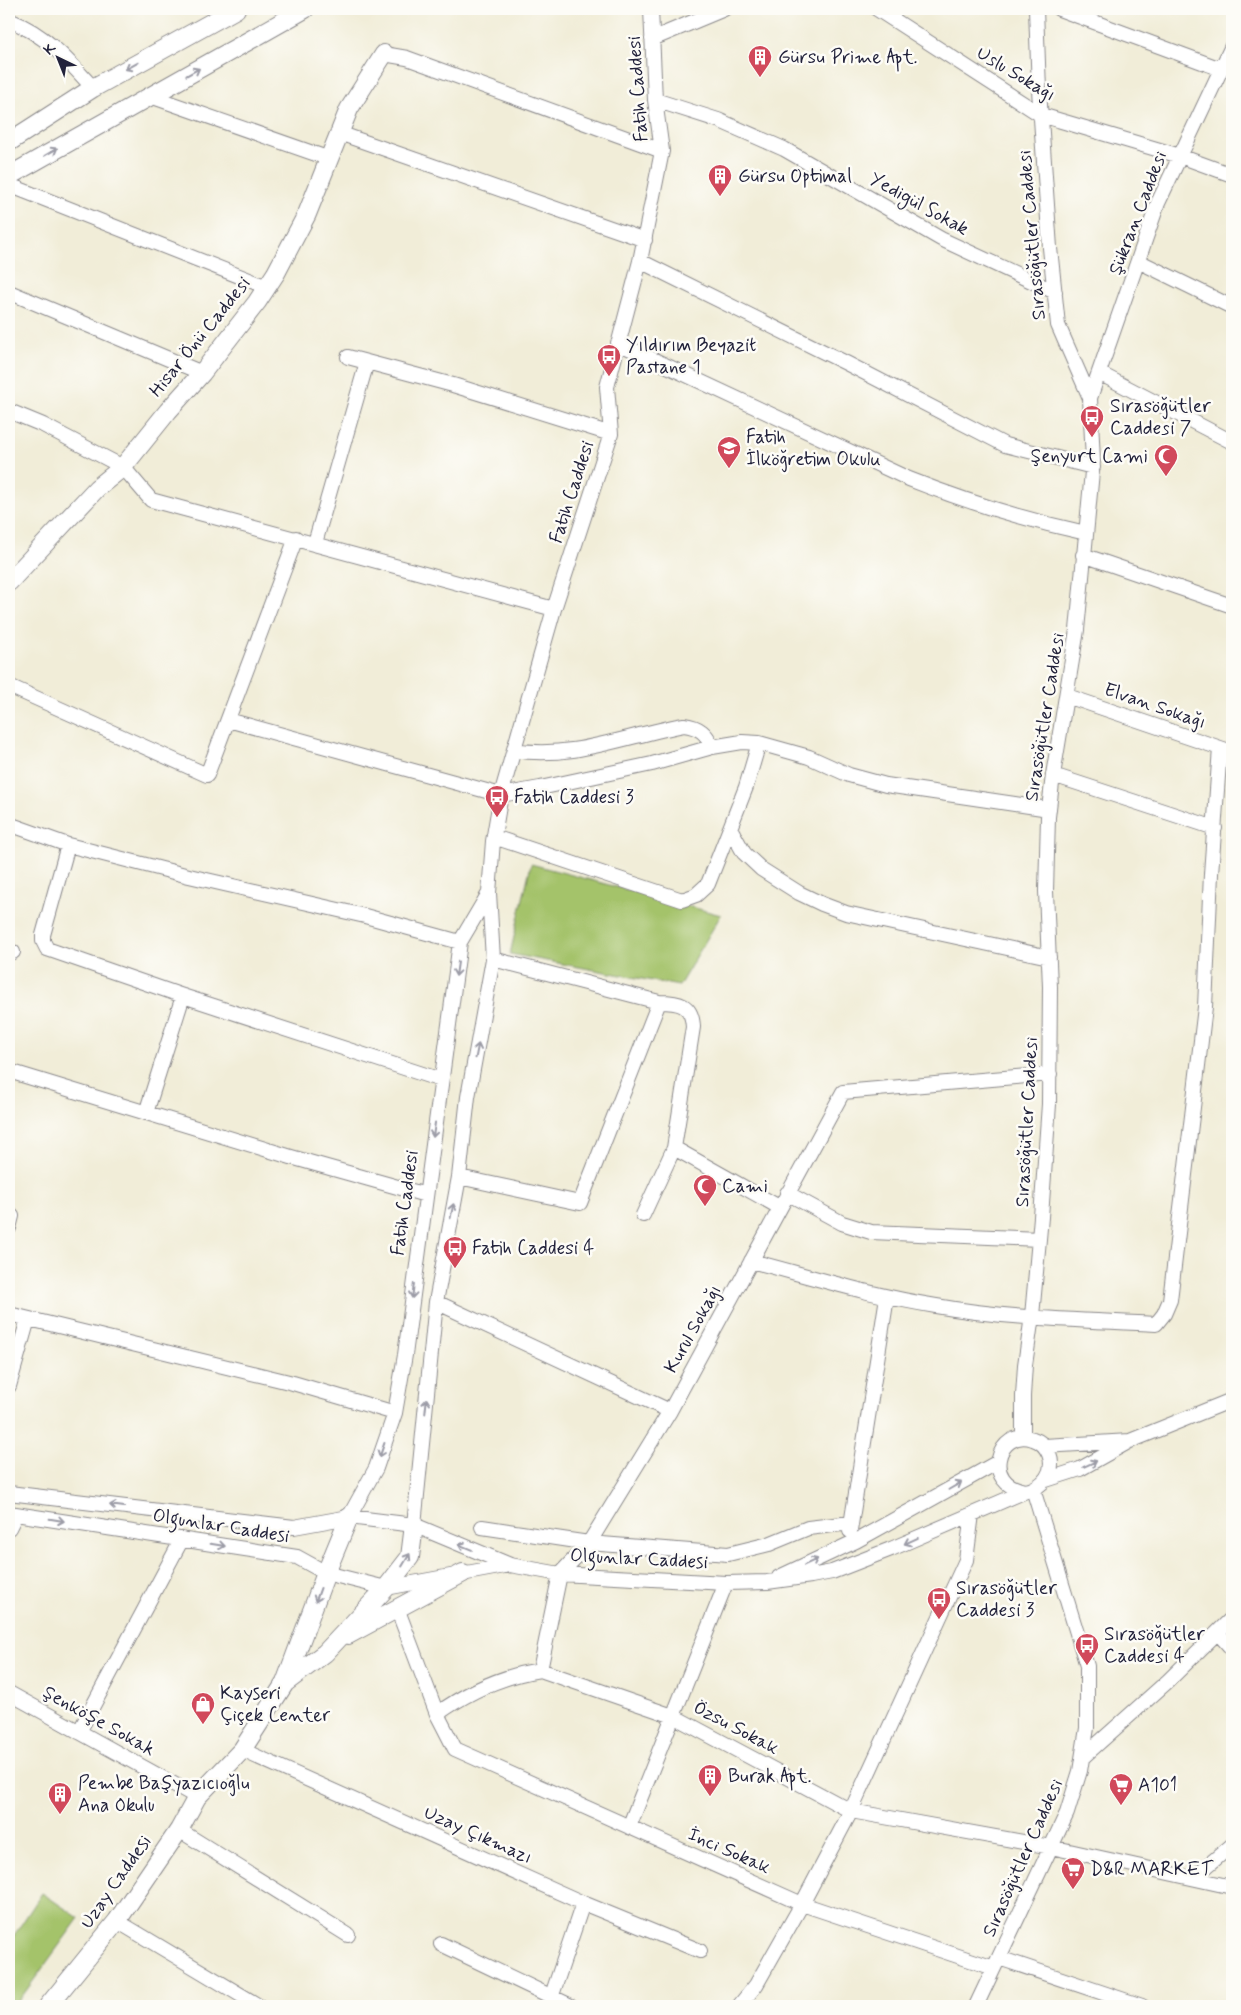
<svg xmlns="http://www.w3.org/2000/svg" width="1241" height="2015" font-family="Mynerve,sans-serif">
	<rect width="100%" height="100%" fill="#fdfcf7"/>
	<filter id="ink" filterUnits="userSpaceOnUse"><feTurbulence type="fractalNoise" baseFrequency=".02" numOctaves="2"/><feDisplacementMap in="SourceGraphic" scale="10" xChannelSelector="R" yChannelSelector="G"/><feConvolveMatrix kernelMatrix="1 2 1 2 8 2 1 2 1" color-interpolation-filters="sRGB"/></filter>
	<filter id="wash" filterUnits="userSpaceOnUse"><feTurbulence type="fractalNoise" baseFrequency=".0096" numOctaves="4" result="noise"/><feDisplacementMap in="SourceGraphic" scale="20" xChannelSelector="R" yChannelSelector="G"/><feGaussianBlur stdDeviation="1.12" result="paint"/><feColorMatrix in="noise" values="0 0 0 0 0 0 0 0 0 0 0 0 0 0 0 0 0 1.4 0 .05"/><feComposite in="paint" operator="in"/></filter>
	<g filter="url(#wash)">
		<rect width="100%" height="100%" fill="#f1edd8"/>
		<path fill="#a4c36a" stroke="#637252" d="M531 864 721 915 679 986 510 954Z
			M42 1893 79 1918 15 2006H9V1943Z"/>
	</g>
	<g filter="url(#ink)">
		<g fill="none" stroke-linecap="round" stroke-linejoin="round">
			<g stroke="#8a888a" stroke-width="16">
				<path id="minor" d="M877 9 1041 115 1180 156 1232 175
					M1059 9 1221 69
					M9 20C45 34 67 59 93 88
					M652 39 724 9
					M384 54 407 58 662 151
					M150 96 330 159
					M655 100 718 120 784 149 941 239 1055 292
					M339 133 645 240
					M9 185 267 287
					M640 261 848 364 1005 445 1093 467
					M1138 261 1232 307
					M9 292 202 373
					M618 343 909 479C967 502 1025 520 1086 533
					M348 357 453 385 611 434
					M1099 373 1232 442
					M1090 398 1158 203 1232 46
					M9 411 43 425 123 467 151 500 554 609
					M315 543 367 362
					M1083 555 1232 606
					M9 686 207 775 296 538
					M1067 696 1232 752
					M228 720 501 795 540 788 652 764 712 747 742 742 759 743 809 757 849 775 886 785 1049 809
					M759 743 746 787 730 828 744 853 761 869 799 893 822 904 846 913 1049 957
					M514 750C572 760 628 735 684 725 699 727 707 733 712 747
					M1053 775 1215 828
					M9 824 68 845 189 876 365 916 460 942
					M494 837 682 900 696 895 708 884 730 828
					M68 845 43 935V941L47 949 183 996 441 1080
					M9 951 13 952
					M493 959 659 1002C679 1002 692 1004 693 1027L674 1148 643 1215
					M9 1071 291 1157 426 1195
					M146 1113 183 996
					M674 1148 779 1207
					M459 1177 580 1203 659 1002
					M787 1193 842 1223 871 1232 1039 1239
					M9 1228 12 1216
					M751 1261C812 1277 873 1296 936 1306 1008 1319 1083 1320 1156 1324L1164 1314 1170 1300 1205 1007 1211 874 1220 748
					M436 1302 670 1411
					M9 1314 293 1383 395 1413
					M9 1386 28 1319
					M1023 1437V1396L1025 1365 1032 1316 1041 1217 1049 1104 1050 987 1046 891 1048 817 1053 775 1077 630 1093 461 1090 398 1058 325 1050 248 1039 90 1036 9
					M1044 1446 1130 1441
					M1046 1480 1080 1469 1130 1441 1232 1400
					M9 1493 294 1527 349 1517 414 1525 510 1565 560 1574 726 1583 767 1582 811 1576 832 1572 891 1549 1026 1491C1043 1487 1056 1472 1049 1454 1046 1447 1040 1441 1033 1439 997 1427 981 1485 1026 1491
					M9 1513 297 1557 326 1573 386 1588 510 1565
					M349 1517 376 1468 395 1413 405 1355 460 942 489 893
					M414 1525 436 1302 459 1177 468 1097 493 959 489 893 493 841 501 795 554 609 611 434 607 387 640 261 662 151 655 100 651 9
					M482 1527 589 1543 728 1554 769 1544 808 1528 851 1523
					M9 1528 16 1514
					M850 1531 887 1297
					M779 1577 856 1541 998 1462
					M397 1608 437 1714 455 1749 802 1904 994 1968
					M1218 1633 1232 1649
					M540 1670 560 1574 589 1543 670 1411 843 1092 1050 1074
					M9 1693 197 1797
					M437 1714C469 1691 501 1676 540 1670L673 1716 851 1811 1051 1847 1232 1887
					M79 1732 182 1539
					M242 1750 583 1903 700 1951
					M1083 1757 1168 1681 1232 1618
					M629 1827 726 1583
					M179 1830 348 1935
					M1193 1878 1232 1845
					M117 1921 259 2006
					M441 1944 571 2006
					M999 1958 1142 2006
					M551 1998 583 1903
					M739 2006 756 1985 802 1904 851 1811 966 1560 972 1514
					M976 2006 1067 1813 1080 1771 1087 1728V1666L1033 1489"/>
			</g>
			<g stroke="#8a888a" stroke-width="20">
				<path id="major" d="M9 142 93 88 236 9
					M9 176 305 9
					M9 582 97 488 123 467 168 411 202 373 257 302 276 273 307 214 349 109 384 54
					M349 1517 326 1573 285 1683 325 1653 386 1588 410 1557 414 1525
					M348 1635 463 1573
					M48 2006 117 1921 179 1830 197 1797 242 1750 285 1683"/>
			</g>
			<use href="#minor" stroke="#fff" stroke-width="14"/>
			<use href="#major" stroke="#fff" stroke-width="18"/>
		</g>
		<defs><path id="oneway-shaft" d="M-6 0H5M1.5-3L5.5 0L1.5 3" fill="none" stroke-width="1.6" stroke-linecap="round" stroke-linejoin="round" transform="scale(1.25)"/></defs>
		<g stroke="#9c9ca7">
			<use href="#oneway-shaft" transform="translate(132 66) rotate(151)"/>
			<use href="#oneway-shaft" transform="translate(193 72) rotate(-29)"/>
			<use href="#oneway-shaft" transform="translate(51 152) rotate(-30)"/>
			<use href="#oneway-shaft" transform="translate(457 969) rotate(98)"/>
			<use href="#oneway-shaft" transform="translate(477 1051) rotate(-79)"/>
			<use href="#oneway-shaft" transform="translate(434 1130) rotate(98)"/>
			<use href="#oneway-shaft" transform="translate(452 1211) rotate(-78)"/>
			<use href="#oneway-shaft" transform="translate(413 1291) rotate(97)"/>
			<use href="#oneway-shaft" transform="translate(426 1406) rotate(-84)"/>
			<use href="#oneway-shaft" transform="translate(382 1450) rotate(109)"/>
			<use href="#oneway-shaft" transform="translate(1090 1464) rotate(-25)"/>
			<use href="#oneway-shaft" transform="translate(955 1486) rotate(-30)"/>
			<use href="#oneway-shaft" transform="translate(117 1506) rotate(-173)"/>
			<use href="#oneway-shaft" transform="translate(57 1520) rotate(9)"/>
			<use href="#oneway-shaft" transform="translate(911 1541) rotate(156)"/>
			<use href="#oneway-shaft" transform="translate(218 1545) rotate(9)"/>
			<use href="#oneway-shaft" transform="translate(465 1547) rotate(-157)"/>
			<use href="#oneway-shaft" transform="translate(406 1560) rotate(-59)"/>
			<use href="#oneway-shaft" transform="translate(811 1562) rotate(-25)"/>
			<use href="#oneway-shaft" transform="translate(318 1595) rotate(110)"/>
		</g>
	</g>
	<defs>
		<g id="building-pin" transform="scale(1.25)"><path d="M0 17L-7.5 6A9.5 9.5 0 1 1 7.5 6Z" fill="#d1495b" stroke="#fdfcf7"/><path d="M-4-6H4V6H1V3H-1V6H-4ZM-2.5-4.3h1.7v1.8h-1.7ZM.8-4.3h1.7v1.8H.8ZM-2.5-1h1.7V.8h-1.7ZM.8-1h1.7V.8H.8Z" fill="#fff"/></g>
		<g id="bus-pin" transform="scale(1.25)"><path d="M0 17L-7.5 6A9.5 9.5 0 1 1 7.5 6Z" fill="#d1495b" stroke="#fdfcf7"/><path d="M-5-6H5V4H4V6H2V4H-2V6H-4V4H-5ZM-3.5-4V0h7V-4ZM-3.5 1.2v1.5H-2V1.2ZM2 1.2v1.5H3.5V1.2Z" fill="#fff"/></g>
		<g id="school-pin" transform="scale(1.25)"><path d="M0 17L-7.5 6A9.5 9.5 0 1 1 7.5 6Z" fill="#d1495b" stroke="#fdfcf7"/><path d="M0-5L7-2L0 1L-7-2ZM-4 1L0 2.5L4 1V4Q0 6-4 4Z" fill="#fff"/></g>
		<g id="mosque-pin" transform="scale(1.25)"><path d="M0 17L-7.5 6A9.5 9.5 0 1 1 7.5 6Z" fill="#d1495b" stroke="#fdfcf7"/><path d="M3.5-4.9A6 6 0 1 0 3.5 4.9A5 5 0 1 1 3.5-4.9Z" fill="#fff"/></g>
		<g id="shop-pin" transform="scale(1.25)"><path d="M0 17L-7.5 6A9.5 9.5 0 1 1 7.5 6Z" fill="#d1495b" stroke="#fdfcf7"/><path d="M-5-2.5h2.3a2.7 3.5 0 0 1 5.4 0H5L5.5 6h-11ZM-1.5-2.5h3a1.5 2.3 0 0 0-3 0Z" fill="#fff"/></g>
		<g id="supermarket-pin" transform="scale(1.25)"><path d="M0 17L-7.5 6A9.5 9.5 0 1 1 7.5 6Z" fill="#d1495b" stroke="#fdfcf7"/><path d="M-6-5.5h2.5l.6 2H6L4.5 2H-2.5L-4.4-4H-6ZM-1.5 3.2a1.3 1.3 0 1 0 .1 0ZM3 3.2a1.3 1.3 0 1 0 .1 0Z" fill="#fff"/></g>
	</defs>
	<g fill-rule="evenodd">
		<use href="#building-pin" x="760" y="57"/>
		<use href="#building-pin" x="720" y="176"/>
		<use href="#bus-pin" x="609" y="356"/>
		<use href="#bus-pin" x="1092" y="417"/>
		<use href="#school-pin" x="729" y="448"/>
		<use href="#mosque-pin" x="1166" y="456"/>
		<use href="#bus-pin" x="497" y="797"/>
		<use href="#mosque-pin" x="705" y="1186"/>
		<use href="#bus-pin" x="455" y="1248"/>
		<use href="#bus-pin" x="939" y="1599"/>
		<use href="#bus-pin" x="1087" y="1645"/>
		<use href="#shop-pin" x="203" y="1704"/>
		<use href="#building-pin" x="710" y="1776"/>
		<use href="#supermarket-pin" x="1121" y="1785"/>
		<use href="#building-pin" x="60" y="1794"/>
		<use href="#supermarket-pin" x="1073" y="1869"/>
	</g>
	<g text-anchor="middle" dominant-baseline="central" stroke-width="5" stroke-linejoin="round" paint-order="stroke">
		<g font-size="19" fill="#22223b" stroke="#fdfcf7" text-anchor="start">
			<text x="778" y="57">Gürsu Prime Apt.</text>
			<text x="738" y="176">Gürsu Optimal</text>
			<text x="626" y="345">Yıldırım Beyazit<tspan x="626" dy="22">Pastane 1</tspan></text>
			<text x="1110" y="406">Sırasöğütler<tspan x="1110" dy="22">Caddesi 7</tspan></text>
			<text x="746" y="437">Fatih<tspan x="746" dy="22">İlköğretim Okulu</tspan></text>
			<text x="1148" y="456" text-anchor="end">Şenyurt Cami</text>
			<text x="514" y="797">Fatih Caddesi 3</text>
			<text x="722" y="1186">Cami</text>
			<text x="472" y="1248">Fatih Caddesi 4</text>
			<text x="956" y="1588">Sırasöğütler<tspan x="956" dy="22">Caddesi 3</tspan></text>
			<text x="1104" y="1634">Sırasöğütler<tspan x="1104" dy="22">Caddesi 4</tspan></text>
			<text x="220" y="1693">Kayseri<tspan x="220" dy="22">Çiçek Center</tspan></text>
			<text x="728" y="1776">Burak Apt.</text>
			<text x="78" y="1783">Pembe Başyazıcıoğlu<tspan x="78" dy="22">Ana Okulu</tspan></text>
			<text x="1138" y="1785">A101</text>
			<text x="1090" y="1869">D&amp;R MARKET</text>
		</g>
		<g font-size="19" fill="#22223b" stroke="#fdfcf7">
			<text transform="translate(1016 74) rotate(31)">Uslu Sokağı</text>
			<text transform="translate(638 89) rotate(-94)">Fatih Caddesi</text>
			<text transform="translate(919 204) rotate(29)">Yedigül Sokak</text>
			<text transform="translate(1138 213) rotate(-69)">Şükran Caddesi</text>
			<text transform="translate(1032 235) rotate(-95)">Sırasöğütler Caddesi</text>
			<text transform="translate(200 337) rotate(-51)">Hisar Önü Caddesi</text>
			<text transform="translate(572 492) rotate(-72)">Fatih Caddesi</text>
			<text transform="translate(1155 706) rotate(19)">Elvan Sokağı</text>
			<text transform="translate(1045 717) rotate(-81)">Sırasöğütler Caddesi</text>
			<text transform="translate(1027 1122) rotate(-87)">Sırasöğütler Caddesi</text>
			<text transform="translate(405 1203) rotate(-82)">Fatih Caddesi</text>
			<text transform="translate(693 1329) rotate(-61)">Kurul Sokağı</text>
			<text transform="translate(221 1526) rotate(9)">Olgunlar Caddesi</text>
			<text transform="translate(639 1559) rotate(3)">Olgunlar Caddesi</text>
			<text transform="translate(99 1721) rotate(29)">Şenköşe Sokak</text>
			<text transform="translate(736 1728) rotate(28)">Özsu Sokak</text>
			<text transform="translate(478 1835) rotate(24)">Uzay Çıkmazı</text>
			<text transform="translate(729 1851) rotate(24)">İnci Sokak</text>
			<text transform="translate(1023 1858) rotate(-66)">Sırasöğütler Caddesi</text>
			<text transform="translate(116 1882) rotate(-55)">Uzay Caddesi</text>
		</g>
	</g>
	<rect width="1241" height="2015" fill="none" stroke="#fdfcf7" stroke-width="30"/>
	<g transform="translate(58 58) rotate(317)" stroke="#fdfcf7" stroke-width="4" paint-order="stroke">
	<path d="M0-4L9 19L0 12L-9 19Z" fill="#22223b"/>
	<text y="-8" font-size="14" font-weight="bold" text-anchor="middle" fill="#22223b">K</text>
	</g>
</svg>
